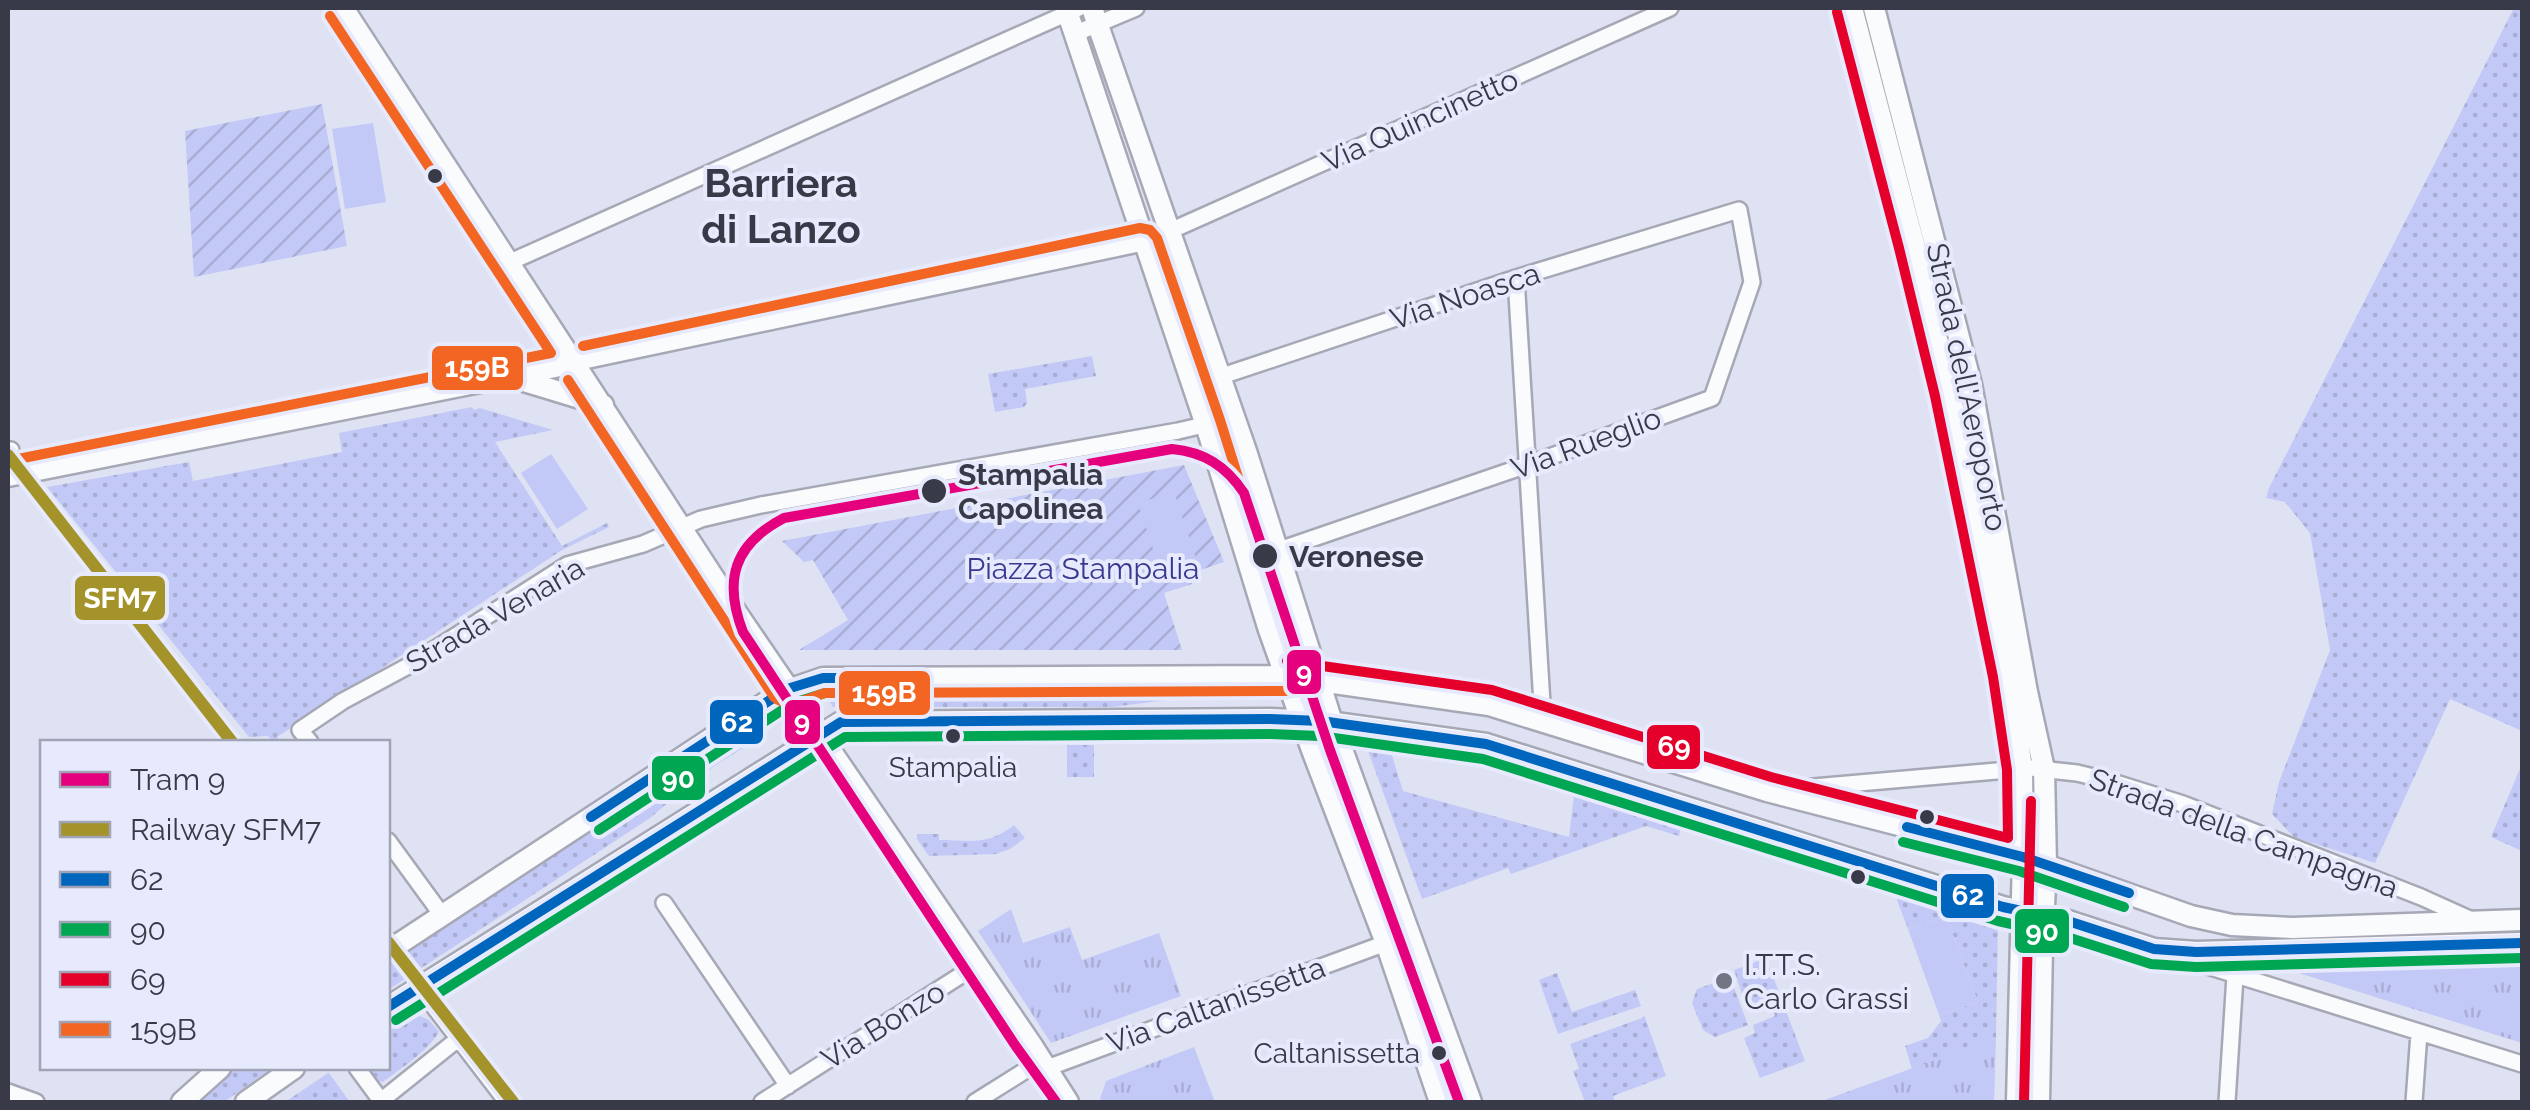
<svg xmlns="http://www.w3.org/2000/svg" width="2530" height="1110" font-family="Raleway,sans-serif">
	<defs>
		<pattern id="grass-dots" width="8" height="8" patternUnits="userSpaceOnUse" patternTransform="scale(2.5)"><rect width="8" height="8" fill="#c3c9f6"/><path d="M2 2h.1M6 6h.1" fill="none" stroke="#a8add4" stroke-width="1.8" stroke-linecap="round"/></pattern>
		<pattern id="park-tufts" width="24" height="20" patternUnits="userSpaceOnUse" patternTransform="scale(2.5)"><rect width="24" height="20" fill="#c3c9f6"/><path d="M3 7l-1-3M5 7V3M7 7l1-3M15 17l-1-3M17 17v-4M19 17l1-3" fill="none" stroke="#a8add4"/></pattern>
		<pattern id="garden-furrows" width="10" height="10" patternUnits="userSpaceOnUse" patternTransform="scale(2.5)"><rect width="10" height="10" fill="#c3c9f6"/><path d="M-1 1l2-2M0 10L10 0M9 11l2-2" fill="none" stroke="#a8add4"/></pattern>
	</defs>
	<rect width="100%" height="100%" fill="#dfe2f3"/>
	<path fill="url(#grass-dots)" d="M2514 8H2522V731L2450 699 2375 863 2294 837 2272 814 2279 782 2330 650 2310 533 2285 502 2266 498 2269 488Z
		M1092 356 1096 376 1025 389 1027 403 1024 407 995 412 988 374Z
		M472 407 474 410 480 408 553 430 495 442 562 546 607 523 609 527 562 550 277 737 280 742H273L268 736 249 737 47 487 189 462 193 481 342 452 339 433Z
		M1256 683H1275L1279 687V694L1270 699H1175L1112 707H833L825 695H936L992 687H1251Z
		M755 723 763 735 699 776 650 818 388 990V963Z
		M1067 745H1094V777H1067Z
		M1367 748 1391 752 1403 791 1569 837 1574 795 1681 828 1679 836 1646 826 1511 874 1508 868 1422 899Z
		M2522 764V851L2491 837Z
		M1014 825 1025 838 1010 849 996 854 929 856 917 839V834H939V840C971 840 988 846 1014 825Z
		M1899 894 1998 924 1996 1038 1912 1069 1905 1046 1928 1038 1941 1021 1939 1015 1978 1002 1946 916 1908 929 1897 900Z
		M1766 958 1805 1061 1760 1078 1744 1038 1755 1033 1753 1025 1775 1016 1770 1001 1747 1009 1734 970Z
		M1557 973 1572 1012 1635 990 1641 1006 1558 1034 1539 980Z
		M1730 977 1748 1025 1715 1037 1703 1030 1692 1003 1697 989Z
		M414 1013 429 1020 439 1032C426 1053 402 1067 383 1082L378 1081 368 1068H388V1032Z
		M1644 1015 1666 1076 1613 1096 1615 1102H1585L1573 1071 1579 1069 1570 1044 1642 1018Z
		M234 1068H272L224 1102H193L213 1082Z
		M329 1073 350 1102H285L328 1073Z"/>
	<path fill="url(#park-tufts)" d="M1011 909 1023 943 1070 927 1082 960 1159 933 1181 996 1051 1043 978 931Z
		M2522 962V1043L2283 968Z
		M1996 1038 1994 1102H1819Z
		M1194 1047 1215 1102H1103L1100 1099 1106 1081Z"/>
	<path fill="url(#garden-furrows)" d="M322 104 347 246 194 277 185 131Z
		M1184 465 1224 562 1189 574 1192 584 1164 593 1182 650H799L848 620 813 560 804 562 782 541Z"/>
	<path fill="#c3c9f6" d="M373 123 386 202 345 209 332 129Z
		M551 454 588 509 557 529 521 473Z
		M1174 492 1198 564 1162 576 1138 503Z
		M1946 916 1978 1002 1939 1015 1908 929Z"/>
	<g fill="none" stroke-linecap="round" stroke-linejoin="round">
		<g stroke="#a6a8b5" stroke-width="20">
			<path id="street" d="M1074 34 1136 8
				M510 262 1079 8
				M1516 278 1543 720
				M575 363 1143 243 1670 8
				M1192 386 1516 278 1739 210 1752 282 1712 398 1527 465 1276 551
				M8 450H11
				M310 742 300 730 343 701 410 665 567 565 643 544 701 519 761 505 1178 431 1234 418
				M1778 790 2031 768 2077 773 2106 780 2183 804 2421 897 2472 920
				M388 841 442 915
				M664 903 788 1086
				M2172 955 2522 1064
				M419 987 507 1102
				M357 1068 382 1102
				M1047 1068 1386 943
				M8 1092 36 1102
				M382 1100 458 1039
				M762 1102 977 965
				M975 1102 1042 1060
				M2227 1102 2235 976
				M2414 1102 2419 1033"/>
		</g>
		<g stroke="#a6a8b5" stroke-width="25">
			<path id="secondary" d="M343 8 734 609 1033 1047 1068 1102
				M1066 8 1206 425 1269 630 1312 750 1386 943 1440 1102
				M1092 8 1246 451 1332 722 1471 1102
				M1852 8 1914 244 1950 393 2008 674 2022 769 2023 857 2017 1102
				M1874 8 1971 384 2027 692 2044 769 2046 865 2042 948 2039 1102
				M514 378 603 405
				M8 476 575 363
				M388 951 782 692 823 678 1285 676 1489 705 1767 791 2023 857 2191 916 2232 925 2293 928 2522 920
				M388 1007 841 722 1269 719 1321 721 1486 744 2003 907 2068 921 2154 949 2196 952 2522 943
				M182 1102 220 1068
				M246 1102 294 1068"/>
		</g>
		<use href="#street" stroke="#fafbfd" stroke-width="15"/>
		<use href="#secondary" stroke="#fafbfd" stroke-width="20"/>
		<g stroke="#e7eafd" stroke-width="18">
			<path id="bus-1" d="M591 817 787 689 823 678H899
				M1907 827 2023 857 2129 893
				M388 1007 841 722 1269 719 1321 721 1486 744 2003 907 2068 921 2154 949 2196 952 2522 943"/>
		</g>
		<g stroke="#e7eafd" stroke-width="18">
			<path id="bus-2" d="M599 830 793 703 825 693H899
				M1903 842 2019 871 2124 907
				M396 1020 845 737 1269 734 1320 736 1483 759 1998 921 2064 936 2151 964 2196 967 2522 958"/>
		</g>
		<g stroke="#e7eafd" stroke-width="18">
			<path id="bus-3" d="M1287 661 1492 690 1771 777 2008 838 2007 770 1993 677 1935 396 1899 248 1837 12
				M1299 671 1400 938 1454 1097
				M2024 1102 2031 801"/>
		</g>
		<g stroke="#e7eafd" stroke-width="18">
			<path id="bus-4" d="M568 380 774 697C789 710 809 698 825 693L1285 691C1296 689 1301 682 1299 671L1220 420 1157 238 1150 230 1140 228 583 346
				M8 461 551 353 330 16"/>
		</g>
		<use href="#bus-1" stroke="#0065bd" stroke-width="10"/>
		<use href="#bus-2" stroke="#00a651" stroke-width="10"/>
		<use href="#bus-3" stroke="#e4002b" stroke-width="10"/>
		<use href="#bus-4" stroke="#f26522" stroke-width="10"/>
		<g stroke="#e7eafd" stroke-width="20">
			<path id="rail-1" d="M8 455 232 742
				M388 942 513 1102"/>
		</g>
		<use href="#rail-1" stroke="#a4932a" stroke-width="12"/>
		<g stroke="#e7eafd" stroke-width="18">
			<path id="tram-1" d="M1056 1102 1015 1045 743 632C723 580 734 544 784 518L1172 449C1204 452 1226 466 1244 493L1330 750 1459 1102"/>
		</g>
		<use href="#tram-1" stroke="#e5007d" stroke-width="10"/>
	</g>
	<g fill="#383a47" stroke="#e7eafd" stroke-width="4">
		<circle cx="435" cy="176" r="9"/>
		<circle cx="934" cy="491" r="14"/>
		<circle cx="1265" cy="556" r="14"/>
		<circle cx="953" cy="736" r="9"/>
		<circle cx="1927" cy="817" r="9"/>
		<circle cx="1858" cy="877" r="9"/>
		<circle cx="1439" cy="1053" r="9"/>
	</g>
	<circle fill="#727583" stroke="#e7eafd" stroke-width="4" cx="1724" cy="981" r="10"/>
	<g text-anchor="middle" dominant-baseline="central" stroke-width="8" stroke-linejoin="round" paint-order="stroke">
		<g font-size="28" fill="#383a47" stroke="#e7eafd">
			<text x="953" y="767">Stampalia</text>
			<text x="1420" y="1053" text-anchor="end">Caltanissetta</text>
		</g>
		<g font-size="30" fill="#383a47" stroke="#e7eafd">
			<text transform="translate(1420 120) rotate(-24)">Via Quincinetto</text>
			<text transform="translate(1465 296) rotate(-18)">Via Noasca</text>
			<text transform="translate(1967 387) rotate(78)">Strada dell'Aeroporto</text>
			<text transform="translate(1586 443) rotate(-20)">Via Rueglio</text>
			<text transform="translate(495 615) rotate(-30)">Strada Venaria</text>
			<text transform="translate(2244 833) rotate(20)">Strada della Campagna</text>
			<text transform="translate(1216 1005) rotate(-20)">Via Caltanissetta</text>
			<text transform="translate(883 1025) rotate(-32)">Via Bonzo</text>
		</g>
		<g font-size="30" font-weight="bold" fill="#383a47" stroke="#e7eafd" text-anchor="start">
			<text x="958" y="474">Stampalia<tspan x="958" dy="34">Capolinea</tspan></text>
			<text x="1289" y="556">Veronese</text>
		</g>
		<g font-size="30" fill="#393890" stroke="#e7eafd">
			<text x="1083" y="568">Piazza Stampalia</text>
		</g>
		<g font-size="30" fill="#383a47" stroke="#e7eafd" text-anchor="start">
			<text x="1744" y="964">I.T.T.S.<tspan x="1744" dy="34">Carlo Grassi</tspan></text>
		</g>
		<g font-size="40" font-weight="bold" fill="#383a47" stroke="#e7eafd">
			<text x="781" y="182">Barriera<tspan x="781" dy="46">di Lanzo</tspan></text>
		</g>
	</g>
	<g stroke="#e7eafd" stroke-width="4">
		<rect x="430" y="344" width="95" height="48" rx="10" fill="#f26522"/>
		<rect x="73" y="574" width="94" height="48" rx="10" fill="#a4932a"/>
		<rect x="1285" y="648" width="38" height="48" rx="10" fill="#e5007d"/>
		<rect x="837" y="669" width="95" height="48" rx="10" fill="#f26522"/>
		<rect x="783" y="698" width="39" height="48" rx="10" fill="#e5007d"/>
		<rect x="708" y="698" width="57" height="48" rx="10" fill="#0065bd"/>
		<rect x="1645" y="723" width="57" height="48" rx="10" fill="#e4002b"/>
		<rect x="650" y="754" width="57" height="48" rx="10" fill="#00a651"/>
		<rect x="1939" y="872" width="57" height="48" rx="10" fill="#0065bd"/>
		<rect x="2013" y="907" width="58" height="48" rx="10" fill="#00a651"/>
	</g>
	<g font-size="28" text-anchor="middle" font-weight="bold" fill="#fff">
		<text x="477" y="377">159B</text>
		<text x="120" y="608">SFM7</text>
		<text x="1304" y="682">9</text>
		<text x="884" y="702">159B</text>
		<text x="802" y="731">9</text>
		<text x="737" y="732">62</text>
		<text x="1674" y="756">69</text>
		<text x="678" y="788">90</text>
		<text x="1968" y="905">62</text>
		<text x="2042" y="941">90</text>
	</g>
	<rect width="2530" height="1110" fill="none" stroke="#383a47" stroke-width="20"/>
	<rect x="40" y="740" width="350" height="330" fill="#e7eafd" stroke="#a1a4b4" stroke-width="2.5"/>
	<rect x="60" y="772" width="50" height="15" fill="#e5007d" stroke="#a1a4b4" stroke-width="2.5"/>
	<text x="130" y="790" font-size="30" fill="#383a47">Tram 9</text>
	<rect x="60" y="822" width="50" height="15" fill="#a4932a" stroke="#a1a4b4" stroke-width="2.5"/>
	<text x="130" y="840" font-size="30" fill="#383a47">Railway SFM7</text>
	<rect x="60" y="872" width="50" height="15" fill="#0065bd" stroke="#a1a4b4" stroke-width="2.5"/>
	<text x="130" y="890" font-size="30" fill="#383a47">62</text>
	<rect x="60" y="922" width="50" height="15" fill="#00a651" stroke="#a1a4b4" stroke-width="2.5"/>
	<text x="130" y="940" font-size="30" fill="#383a47">90</text>
	<rect x="60" y="972" width="50" height="15" fill="#e4002b" stroke="#a1a4b4" stroke-width="2.5"/>
	<text x="130" y="990" font-size="30" fill="#383a47">69</text>
	<rect x="60" y="1022" width="50" height="15" fill="#f26522" stroke="#a1a4b4" stroke-width="2.5"/>
	<text x="130" y="1040" font-size="30" fill="#383a47">159B</text>
</svg>
